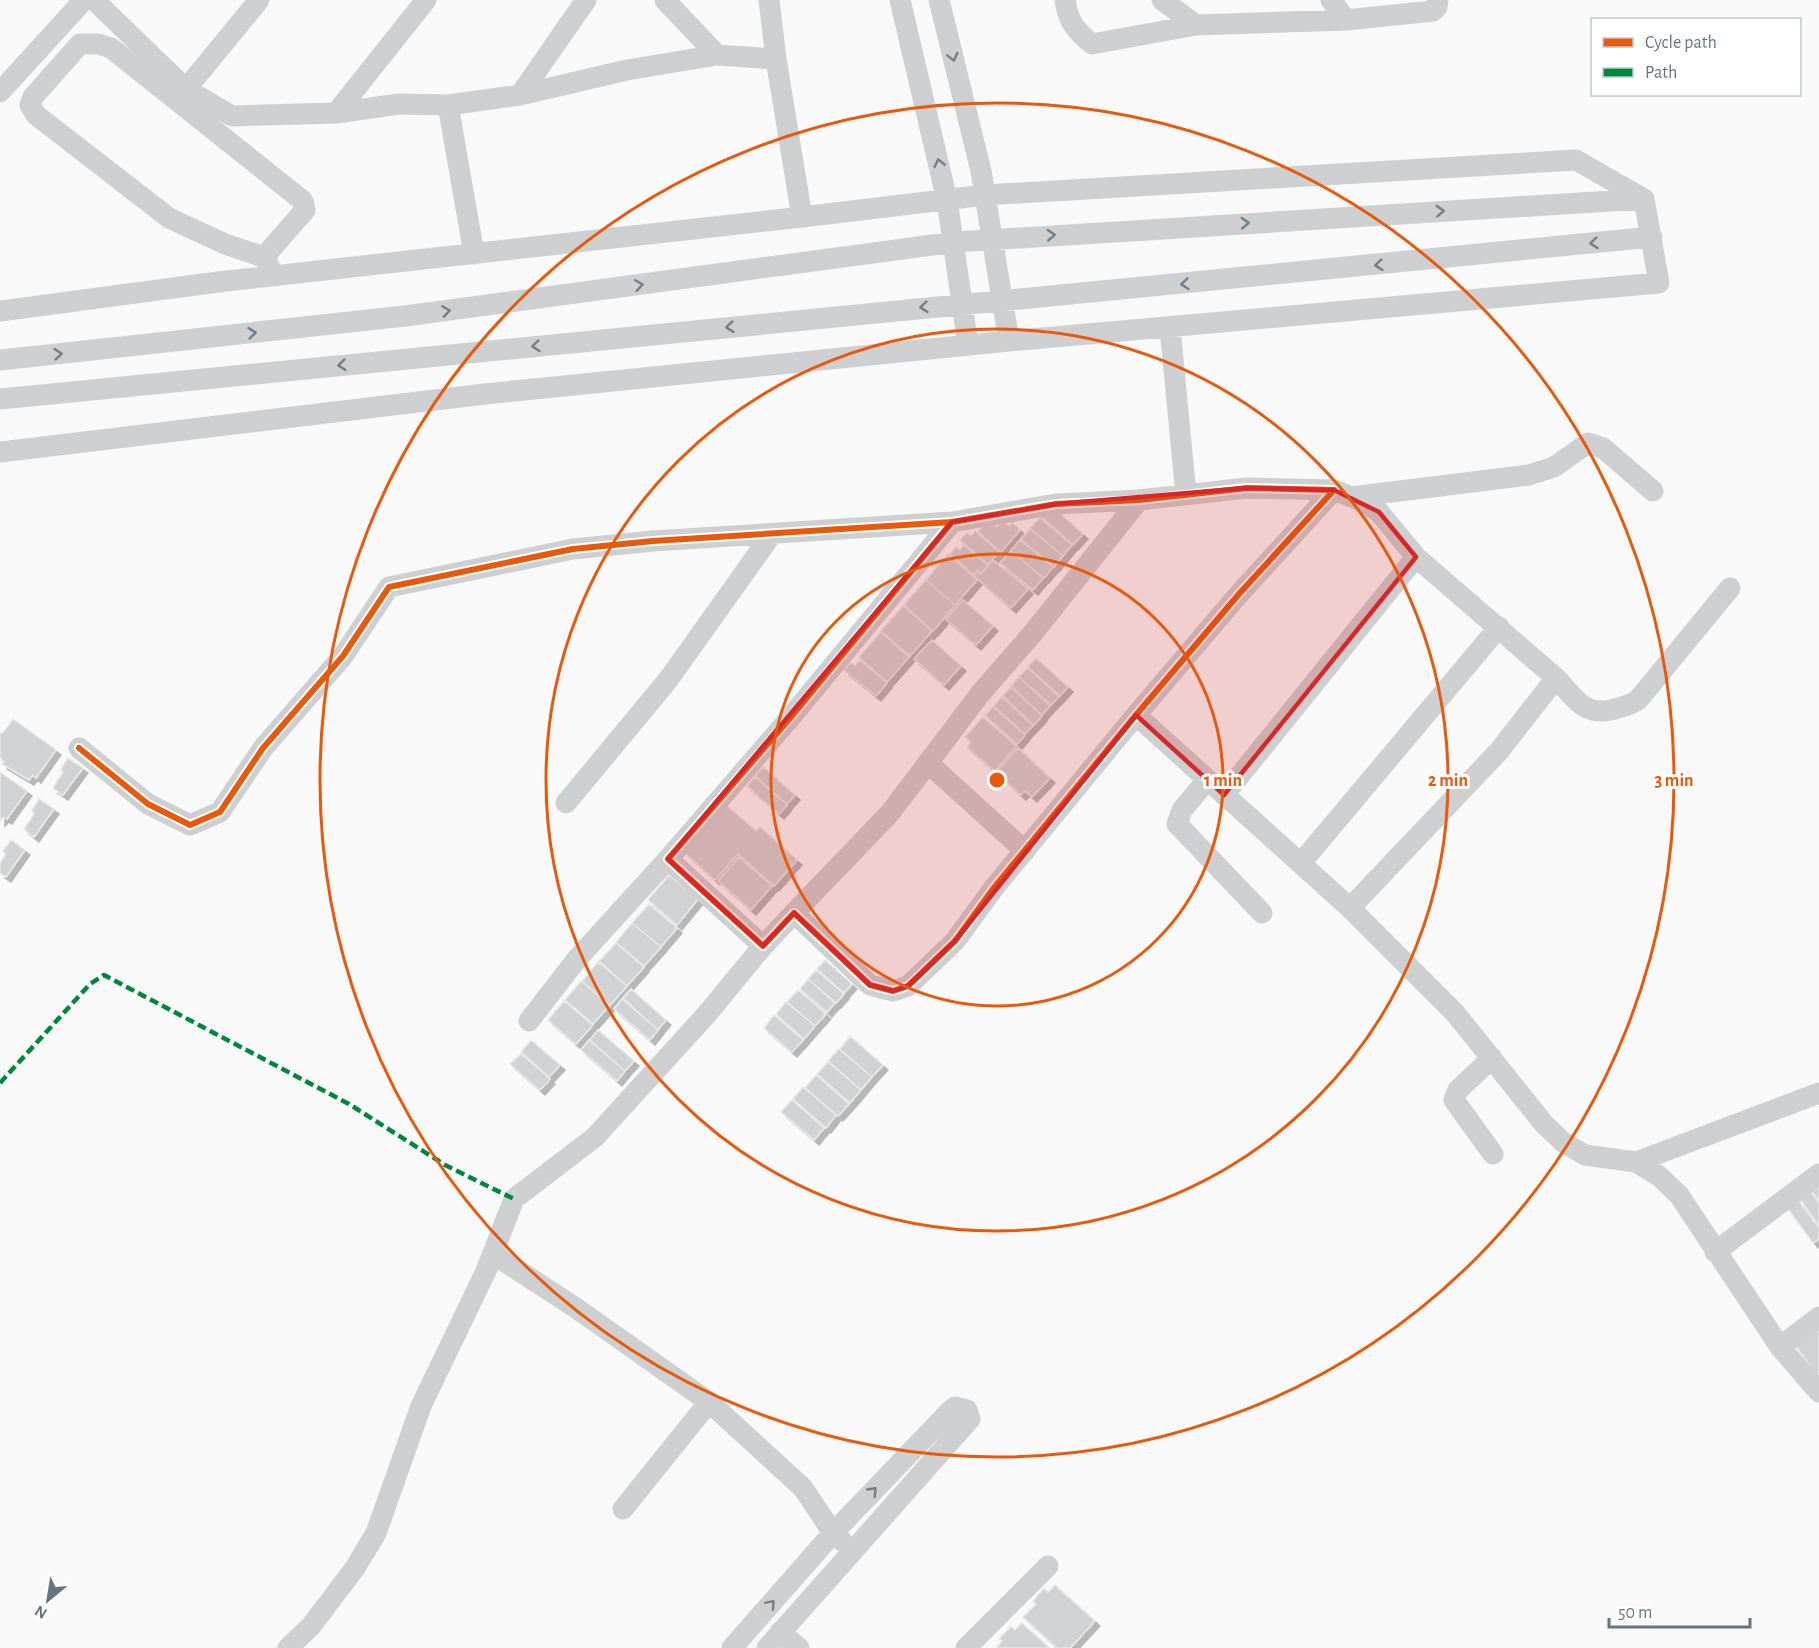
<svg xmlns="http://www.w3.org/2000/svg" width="1819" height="1648" font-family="'Alegreya Sans',sans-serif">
	<defs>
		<filter id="shadow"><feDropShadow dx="5" dy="5" stdDeviation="0" flood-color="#0004"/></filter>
	</defs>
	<rect width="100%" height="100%" fill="#f9f9f9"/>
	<path fill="#d0d2d3" stroke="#e8e8e8" stroke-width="1.5" filter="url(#shadow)" d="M1056 510 1083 534 1073 545 1036 512Z
		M1040 518 1072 545 1063 556 1030 528Z
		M989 520 997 527 1003 521 1009 526 1012 522 1020 530 1001 552 978 532Z
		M1030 529 1063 556 1054 567 1021 539Z
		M975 531 999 552 988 564 960 540 967 533 971 536Z
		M1020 540 1053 567 1044 578 1011 551Z
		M964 545 988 566 982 573 978 570 974 575 950 554 956 547 960 550Z
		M1011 551 1043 578 1033 590 1000 563Z
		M948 554 977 580 955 605 926 580Z
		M993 560 1028 589 1011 608 974 576 978 571 981 574Z
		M926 580 955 605 933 631 904 605Z
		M963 600 993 626 976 645 946 619Z
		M903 606 932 631 910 656 881 631Z
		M881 632 909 657 887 682 859 657Z
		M932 640 961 666 944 685 914 659Z
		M1036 658 1068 687 1060 696 1028 667Z
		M860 660 887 683 876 696 844 670 851 663 855 666Z
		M1028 668 1059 697 1051 705 1019 677Z
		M1019 677 1050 706 1042 715 1011 686Z
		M1011 687 1042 716 1034 725 1003 696Z
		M1002 697 1033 726 1025 734 994 706Z
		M993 707 1025 735 1017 744 985 715Z
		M983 717 1016 746 995 771 967 747 971 742 965 737Z
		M13 719 56 750 36 778 33 775 29 780 2 764 4 761 0 758V733H3Z
		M1018 748 1050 778 1032 797 1025 791 1021 795 996 772Z
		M68 758 83 768 63 795 53 788 63 772 61 769Z
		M763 767 795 795 787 804 755 776Z
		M0 772 27 791 7 819 4 817 0 821Z
		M755 777 787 805 779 814 747 786Z
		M39 799 54 809 34 837 24 829 34 814 32 810Z
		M726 805 756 831 760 827 797 860 774 886 738 854 715 880 684 852Z
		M11 840 25 850 6 877 0 873V863L6 854 3 851Z
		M739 857 772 886 751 910 718 881Z
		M669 875 698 899 677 925 648 900Z
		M649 904 677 928 661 947 632 923Z
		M632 923 661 947 644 966 616 942Z
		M616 943 644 967 627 986 599 961Z
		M825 960 852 984 844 993 817 969Z
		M598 962 627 986 610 1005 582 981Z
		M816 970 844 994 836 1003 808 979Z
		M808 979 835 1003 827 1012 800 989Z
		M581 981 610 1005 593 1024 565 1000Z
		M631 989 666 1020 658 1030 623 998Z
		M798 990 826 1014 815 1026 787 1002Z
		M622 999 658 1030 650 1040 614 1009Z
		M564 1001 593 1025 576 1044 548 1020Z
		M786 1002 815 1026 804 1039 776 1014Z
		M774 1015 803 1040 792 1052 764 1028Z
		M598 1030 634 1061 625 1071 590 1040Z
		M850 1036 883 1065 872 1077 840 1049Z
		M531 1040 560 1065 549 1077 521 1052Z
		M589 1040 625 1071 617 1081 581 1050Z
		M839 1049 872 1077 861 1090 828 1061Z
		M521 1054 550 1079 540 1090 510 1064Z
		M828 1062 861 1090 850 1103 817 1074Z
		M816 1075 849 1104 838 1116 805 1088Z
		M803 1087 836 1115 826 1128 793 1099Z
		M792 1100 824 1128 814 1140 781 1112Z
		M1819 1187V1201L1812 1192Z
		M1811 1192 1819 1203V1226L1800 1199Z
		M1799 1201 1819 1228V1239L1813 1243 1788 1209Z
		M1819 1329V1378L1794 1344Z
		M1055 1585 1095 1621 1070 1648H1057L1023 1617 1036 1604 1033 1601 1044 1588 1048 1592Z
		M1022 1623 1050 1648H996L1002 1641 999 1639 1011 1626 1015 1630Z"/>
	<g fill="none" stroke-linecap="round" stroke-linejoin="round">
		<path stroke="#cecfd0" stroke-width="21" d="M94 0 186 89 259 0
			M769 0 776 59
			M900 0 947 200 968 345
			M939 0 981 171 1009 341
			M1065 0C1068 21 1075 30 1092 44L1196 25 1346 20 1433 11 1437 7 1438 0
			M1162 0 1196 25
			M1331 0 1346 20
			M186 89 232 116 336 113 399 104 448 105 520 95 627 70 717 55 665 0
			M0 92 84 0
			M520 95 586 0
			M448 105 474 254
			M336 113 426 0
			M264 257 225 244 169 218 36 115 30 105 33 97 80 44H98L111 48 303 201 305 210 264 257 274 276
			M0 311 218 282 802 217 776 59 717 55
			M1170 328 1186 495
			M0 360 405 316 955 242 1643 199
			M0 399 1652 237
			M0 452 485 394 1009 341 1659 283 1644 199 1576 160 985 195 802 217
			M1334 490 1364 502 1379 512 1416 557 1556 678 1499 751 1350 908
			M1351 497 1529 475 1554 467 1588 443 1603 448 1653 491
			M1556 678C1574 697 1583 716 1611 710 1621 707 1629 706 1638 700L1730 588
			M1136 715 1350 908 1455 1013 1544 1124 1563 1142 1585 1155 1636 1162 1659 1176 1679 1195 1780 1347 1819 1392
			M79 748 148 804 190 825 220 812 263 748 343 656 389 587 573 549 653 541 952 522 1056 504 1139 500 1247 488 1334 490 1239 594 1136 715 993 889 955 941 908 986 893 991 870 985 794 913 763 946 668 859 790 718 952 522
			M928 763 1025 851
			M1207 780 1182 810 1177 824 1262 913
			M1224 795 1416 557
			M566 803 668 680 772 534
			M1301 863 1499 627
			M794 913 890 813 980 694 1033 633 1139 500
			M529 1021 577 959 668 859
			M1492 1058 1458 1090 1454 1100 1493 1154
			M1636 1162 1819 1093
			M1715 1252 1819 1174
			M493 1254 576 1308 709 1402 803 1488 833 1533 842 1541
			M1780 1347 1819 1317
			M623 1509 709 1402
			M780 1632 799 1648
			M288 1648 311 1626 355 1568 376 1533 421 1406 486 1271 514 1199 595 1137 707 1014 763 946
			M732 1648 833 1533 950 1411 955 1407 967 1410 970 1419 767 1648
			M966 1648 1048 1566"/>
		<path stroke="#00873e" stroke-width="4.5" stroke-dasharray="9 4.5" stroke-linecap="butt" d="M0 1083 90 984 104 975 349 1104 445 1165 514 1199"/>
		<g stroke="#fff" stroke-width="10">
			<path id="cycleway" d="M79 748 148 804 190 825 220 812 263 748 343 656 389 587 573 549 653 541 952 522 1056 504 1139 500 1247 488 1334 490 1239 594 1136 715 993 889 955 941 908 986 893 991 870 985 794 913 763 946 668 859 790 718 952 522"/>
		</g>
		<use href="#cycleway" stroke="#e8590c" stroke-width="6"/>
	</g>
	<defs><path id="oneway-chevron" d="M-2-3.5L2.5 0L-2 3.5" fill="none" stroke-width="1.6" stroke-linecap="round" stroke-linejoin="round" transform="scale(1.5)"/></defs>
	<g stroke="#707f8b">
		<use href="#oneway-chevron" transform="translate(953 57) rotate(76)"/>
		<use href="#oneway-chevron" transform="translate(939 163) rotate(-103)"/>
		<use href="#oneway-chevron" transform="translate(1440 211) rotate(-3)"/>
		<use href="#oneway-chevron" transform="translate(1245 223) rotate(-3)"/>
		<use href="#oneway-chevron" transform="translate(1051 235) rotate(-3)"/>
		<use href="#oneway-chevron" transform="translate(1594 243) rotate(174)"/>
		<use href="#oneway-chevron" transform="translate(1379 265) rotate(174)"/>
		<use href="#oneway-chevron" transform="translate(1185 284) rotate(174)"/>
		<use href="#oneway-chevron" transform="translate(639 285) rotate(-8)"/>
		<use href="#oneway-chevron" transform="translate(924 307) rotate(174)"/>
		<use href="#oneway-chevron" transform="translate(446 311) rotate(-8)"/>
		<use href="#oneway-chevron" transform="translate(730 327) rotate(174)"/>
		<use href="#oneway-chevron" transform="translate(252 333) rotate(-6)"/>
		<use href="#oneway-chevron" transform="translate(536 346) rotate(174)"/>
		<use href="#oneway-chevron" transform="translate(58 354) rotate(-6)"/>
		<use href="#oneway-chevron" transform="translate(342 365) rotate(174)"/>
		<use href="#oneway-chevron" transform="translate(873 1491) rotate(-46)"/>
		<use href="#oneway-chevron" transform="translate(771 1604) rotate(-49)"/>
	</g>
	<path fill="#d62828" fill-opacity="0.2" stroke="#d62828" stroke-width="4.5" stroke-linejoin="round" d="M1247 488 1334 490 1379 512 1416 557 1224 795 1136 715 955 941 908 986 893 991 870 985 794 913 763 946 668 859 952 522 1056 504Z"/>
	<g fill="none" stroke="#e8590c" stroke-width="3">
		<circle cx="997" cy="780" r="226"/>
		<circle cx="997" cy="780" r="451"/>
		<circle cx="997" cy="780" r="677"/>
	</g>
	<circle cx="997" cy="780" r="9" fill="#e8590c" stroke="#fff" stroke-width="3"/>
	<g font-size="18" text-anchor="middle" font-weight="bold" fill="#e8590c" stroke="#fff" stroke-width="6" stroke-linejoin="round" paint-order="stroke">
		<text x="1223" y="786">1 min</text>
		<text x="1448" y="786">2 min</text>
		<text x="1674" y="786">3 min</text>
	</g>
	<rect x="1591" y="18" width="210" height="78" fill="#ffffff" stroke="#c1c8cd" stroke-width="1.5"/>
	<rect x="1603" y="38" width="30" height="9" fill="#e8590c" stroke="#c1c8cd" stroke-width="1.5"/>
	<text x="1645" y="48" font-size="18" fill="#657683">Cycle path</text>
	<rect x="1603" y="68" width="30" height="9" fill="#00873e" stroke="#c1c8cd" stroke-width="1.5"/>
	<text x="1645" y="78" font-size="18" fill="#657683">Path</text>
	<g transform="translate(48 1600) rotate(210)" stroke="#ffffff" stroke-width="4.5" paint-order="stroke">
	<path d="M0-4.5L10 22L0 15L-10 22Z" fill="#657683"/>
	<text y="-9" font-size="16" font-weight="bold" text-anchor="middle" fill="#657683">N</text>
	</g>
	<path d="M1609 1618v9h141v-9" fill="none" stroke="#657683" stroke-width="3"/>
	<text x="1618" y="1618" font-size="18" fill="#657683" stroke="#ffffff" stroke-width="4.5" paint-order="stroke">50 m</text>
</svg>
